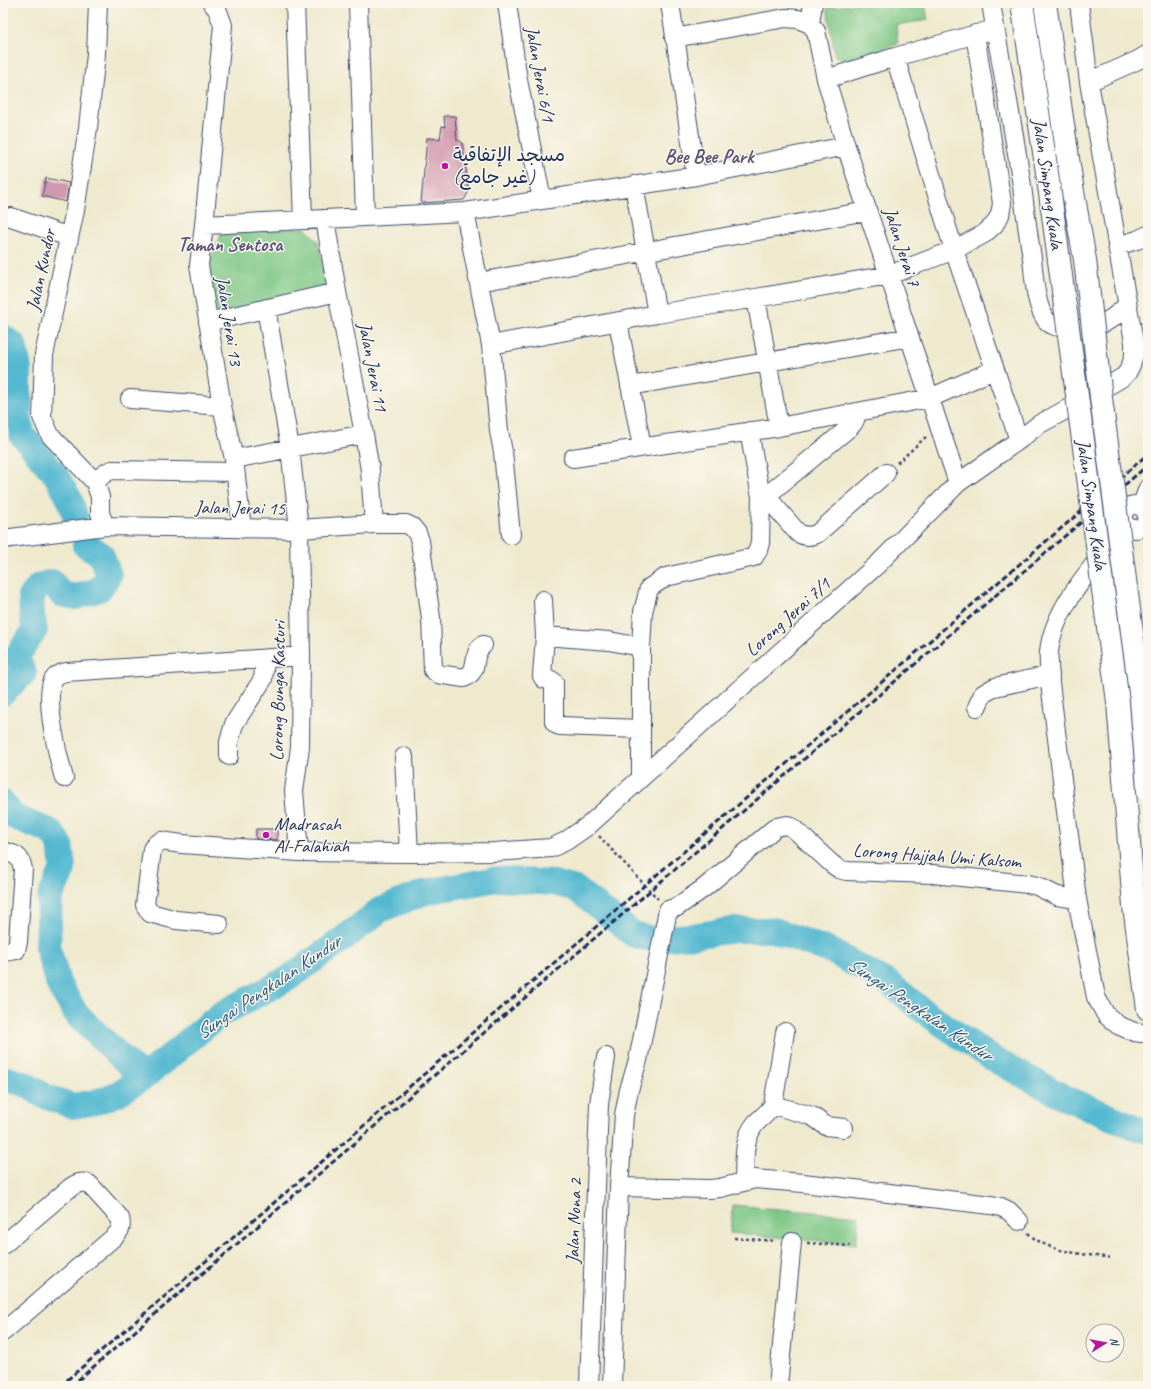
<svg xmlns="http://www.w3.org/2000/svg" width="1151" height="1389" font-family="Caveat,'Playpen Sans Arabic',sans-serif">
	<rect width="100%" height="100%" fill="#fbf7ec"/>
	<filter id="ink" filterUnits="userSpaceOnUse"><feTurbulence type="fractalNoise" baseFrequency=".025" numOctaves="2"/><feDisplacementMap in="SourceGraphic" scale="8" xChannelSelector="R" yChannelSelector="G"/><feConvolveMatrix kernelMatrix="1 2 1 2 8 2 1 2 1" color-interpolation-filters="sRGB"/></filter>
	<filter id="wash" filterUnits="userSpaceOnUse"><feTurbulence type="fractalNoise" baseFrequency=".012" numOctaves="4" result="noise"/><feDisplacementMap in="SourceGraphic" scale="16" xChannelSelector="R" yChannelSelector="G"/><feGaussianBlur stdDeviation="0.9" result="paint"/><feColorMatrix in="noise" values="0 0 0 0 0 0 0 0 0 0 0 0 0 0 0 0 0 1.4 0 .05"/><feComposite in="paint" operator="in"/></filter>
	<g filter="url(#wash)">
		<rect width="100%" height="100%" fill="#efe9ce"/>
		<path fill="#7cc684" stroke="#4c7a71" d="M854 3H925L928 20 896 25 898 44 843 60 835 56 827 8 850 5Z
			M305 228 318 241 328 290 217 313 208 267 222 232Z
			M733 1205 859 1216 856 1244 730 1233Z"/>
		<g fill="none" stroke-linecap="round" stroke-linejoin="round">
			<path stroke="#52b8d0" stroke-width="26" d="M3 337 14 345 19 369V414L22 435 55 474 62 486 70 500 75 516
				M3 693 11 685 24 673 16 657 35 630 32 615 31 597 39 586 52 582 61 594 76 597 100 589 109 575 101 554 85 545
				M3 803 14 817 50 831 60 844 63 869 50 897 48 949 59 985 77 1015 143 1078
				M3 1078 25 1084 44 1096 73 1106 96 1102 117 1094 143 1078 221 1014 289 978 355 930 380 910 426 892 497 879 554 883 576 889 634 935 653 939 691 936 734 930H774L833 952 890 984 922 1010 993 1059 1068 1099 1137 1128 1148 1131"/>
		</g>
		<g id="blocks">
			<path fill="#d097af" d="M444 116H455L457 140 462 142 469 191 464 200 421 203 427 138 440 139 442 126 445 127Z
				M46 178 69 183 66 202 42 196Z
				M256 829H277V840L256 839Z"/>
		</g>
	</g>
	<g filter="url(#ink)">
		<use href="#blocks" fill-opacity="0" stroke="#3b4b6f" stroke-width="1"/>
		<g fill="none" stroke-linecap="round" stroke-linejoin="round">
			<g stroke="#3b4b6f" stroke-width="20">
				<path id="minor" d="M98 3 96 54 88 128 75 210 44 355 42 417 50 435 95 482 100 497V513L105 526
					M212 3 217 9 223 25 204 225 199 265 222 406 234 459 242 529
					M295 3 303 220
					M358 3 365 217
					M507 3 518 80 542 200
					M670 3 696 176
					M991 3C1001 64 1013 125 1022 186 1025 210 1028 234 1032 258 1034 276 1035 305 1046 320 1051 326 1058 327 1065 328 1091 332 1109 324 1127 305
					M810 24 816 31 826 79 846 146 958 483
					M810 24 813 3
					M674 38 785 18 798 19 810 24
					M895 57 954 250 1019 440
					M826 79 895 57 987 31
					M1089 82 1138 60 1148 54
					M634 185 657 314
					M465 212 491 345 499 431 503 452 511 535
					M11 217 69 237
					M325 219 337 292 364 434 370 470 374 524
					M204 225 465 212 696 176 846 146
					M1117 246 1137 240 1148 235
					M479 282 867 211
					M756 298 779 427
					M266 308 290 448 299 529 301 656 300 747 294 791 299 852
					M208 322 337 292
					M618 322 642 447
					M491 345 657 314 756 298 889 275 954 250 984 234 994 225 1000 215 1002 203 975 34
					M630 386 910 337
					M130 399 222 406
					M573 458 779 427 930 398 994 370
					M234 459 364 434
					M95 482C100 477 105 472 112 470L235 472
					M766 496 798 533C805 537 811 537 818 533L886 473
					M761 497 766 496 850 427C854 423 857 418 855 413
					M1123 517a12 12 0 1 1 24 0a12 12 0 1 1-24 0Z
					M1141 507 1148 488
					M1124 528C1097 562 1053 607 1049 652 1048 662 1050 673 1050 683L1077 899 1096 997 1106 1015 1118 1025 1134 1032 1142 1033H1148
					M3 539 105 526 299 529 374 524H406L412 527 417 533 420 541 431 618 433 670 438 674 464 678C481 671 470 655 483 645
					M543 600 545 636 542 676 544 679 551 680 554 682V722L557 725 560 726 641 729
					M545 636 609 641 641 647
					M977 707 983 694 995 687 1050 675
					M229 756V742L234 724 263 679 265 659
					M404 757 409 853
					M641 777V647L643 612 649 588 666 577 754 557 758 550 760 543 761 497 749 431
					M64 778C58 757 44 699 53 680 56 675 61 673 66 672L301 656
					M3 851C16 855 20 855 23 869L18 942 16 950 3 952
					M219 924 176 920 150 913 145 905 152 849 156 844 161 841 182 844 299 852 409 853 494 852 551 848 566 841 589 825 879 563 958 483 1019 440 1038 425 1091 396 1123 377 1127 373 1131 365 1134 355V342L1089 82 1079 3
					M773 1105 812 1116 826 1126 844 1128
					M744 1181C745 1162 742 1139 756 1123 762 1117 768 1113 773 1105L785 1032
					M619 1187 710 1189 720 1188 755 1179 803 1183 991 1205 1001 1207 1009 1211 1019 1221
					M3 1245 71 1187C78 1183 82 1181 89 1184L120 1218C122 1227 121 1230 114 1237L3 1332
					M589 1386 599 1104 606 1057
					M612 1386 619 1187 624 1115 629 1090 638 1060 668 910 677 907 704 888 776 827 787 825 793 828 832 864 839 869 846 871 933 874 1028 884 1037 886 1057 896 1077 899
					M778 1386 792 1242"/>
			</g>
			<g stroke="#3b4b6f" stroke-width="24">
				<path id="major" d="M1134 906 1148 1009"/>
			</g>
			<path stroke="#3b4b6f" stroke-width="2.5" stroke-dasharray="3 3" stroke-linecap="butt" d="M897 463 927 436
				M599 836 658 899
				M1028 1233C1048 1253 1085 1254 1112 1258
				M734 1238 776 1241
				M807 1243 850 1246"/>
			<use href="#minor" stroke="#fff" stroke-width="18"/>
			<use href="#major" stroke="#fff" stroke-width="22"/>
			<path stroke="#1b2f5e" stroke-width="3" stroke-dasharray="6 3" stroke-linecap="butt" d="M60 1386 1148 454
				M71 1386 1148 465"/>
			<g stroke="#3b4b6f" stroke-width="24" stroke-linecap="butt">
				<path id="major-bridge" d="M1022 3 1050 193 1118 702 1134 906
					M1045 3 1073 192 1085 260 1102 406 1141 700 1148 789"/>
			</g>
			<use href="#major-bridge" stroke="#fff" stroke-width="22"/>
		</g>
	</g>
	<g fill="#b5179e" stroke="#fbf7ec" stroke-width="1.5">
		<circle cx="445" cy="166" r="4"/>
		<circle cx="266" cy="835" r="4"/>
	</g>
	<g text-anchor="middle" dominant-baseline="central" stroke-width="3" stroke-linejoin="round" paint-order="stroke">
		<g font-size="19" fill="#1b2f5e" stroke="#fbf7ec">
			<text transform="translate(540 74) rotate(80)">Jalan Jerai 6/1</text>
			<text transform="translate(1048 184) rotate(82)">Jalan Simpang Kuala</text>
			<text transform="translate(902 247) rotate(72)">Jalan Jerai 7</text>
			<text transform="translate(41 270) rotate(-78)">Jalan Kundor</text>
			<text transform="translate(229 321) rotate(81)">Jalan Jerai 13</text>
			<text transform="translate(373 367) rotate(79)">Jalan Jerai 11</text>
			<text transform="translate(1092 505) rotate(82)">Jalan Simpang Kuala</text>
			<text transform="translate(240 508) rotate(1)">Jalan Jerai 15</text>
			<text transform="translate(788 617) rotate(-42)">Lorong Jerai 7/1</text>
			<text transform="translate(278 691) rotate(-89)">Lorong Bunga Kasturi</text>
			<text transform="translate(937 856) rotate(4)">Lorong Hajjah Umi Kalsom</text>
			<text transform="translate(574 1221) rotate(-88)">Jalan Nona 2</text>
		</g>
		<g font-size="19" fill="#1b2f5e" stroke="#fbf7ec" text-anchor="start">
			<text x="453" y="155">مسجد الإتفاقية<tspan x="453" dy="22">(غير جامع)</tspan></text>
			<text x="274" y="824">Madrasah<tspan x="274" dy="22">Al-Falahiah</tspan></text>
		</g>
		<g font-size="20" font-weight="bold" fill="#5a537a" stroke="#fbf7ec">
			<text x="709" y="156">Bee Bee Park</text>
			<text x="230" y="244">Taman Sentosa</text>
		</g>
		<g font-size="20" font-style="italic" fill="#2c5880" stroke="#fbf7ec">
			<text transform="translate(268 987) rotate(-34)">Sungai Pengkalan Kundur</text>
			<text transform="translate(920 1009) rotate(34)">Sungai Pengkalan Kundur</text>
		</g>
	</g>
	<rect width="1151" height="1389" fill="none" stroke="#fbf7ec" stroke-width="16"/>
	<g transform="translate(1105 1343) rotate(79)"><circle r="19" fill="#fbf7ec" stroke="#a1a7b3"/>
	<path d="M0-3L7 15L0 10L-7 15Z" fill="#b5179e"/>
	<text y="-6" font-size="11" font-weight="bold" text-anchor="middle" fill="#1b2f5e">N</text>
	</g>
</svg>
